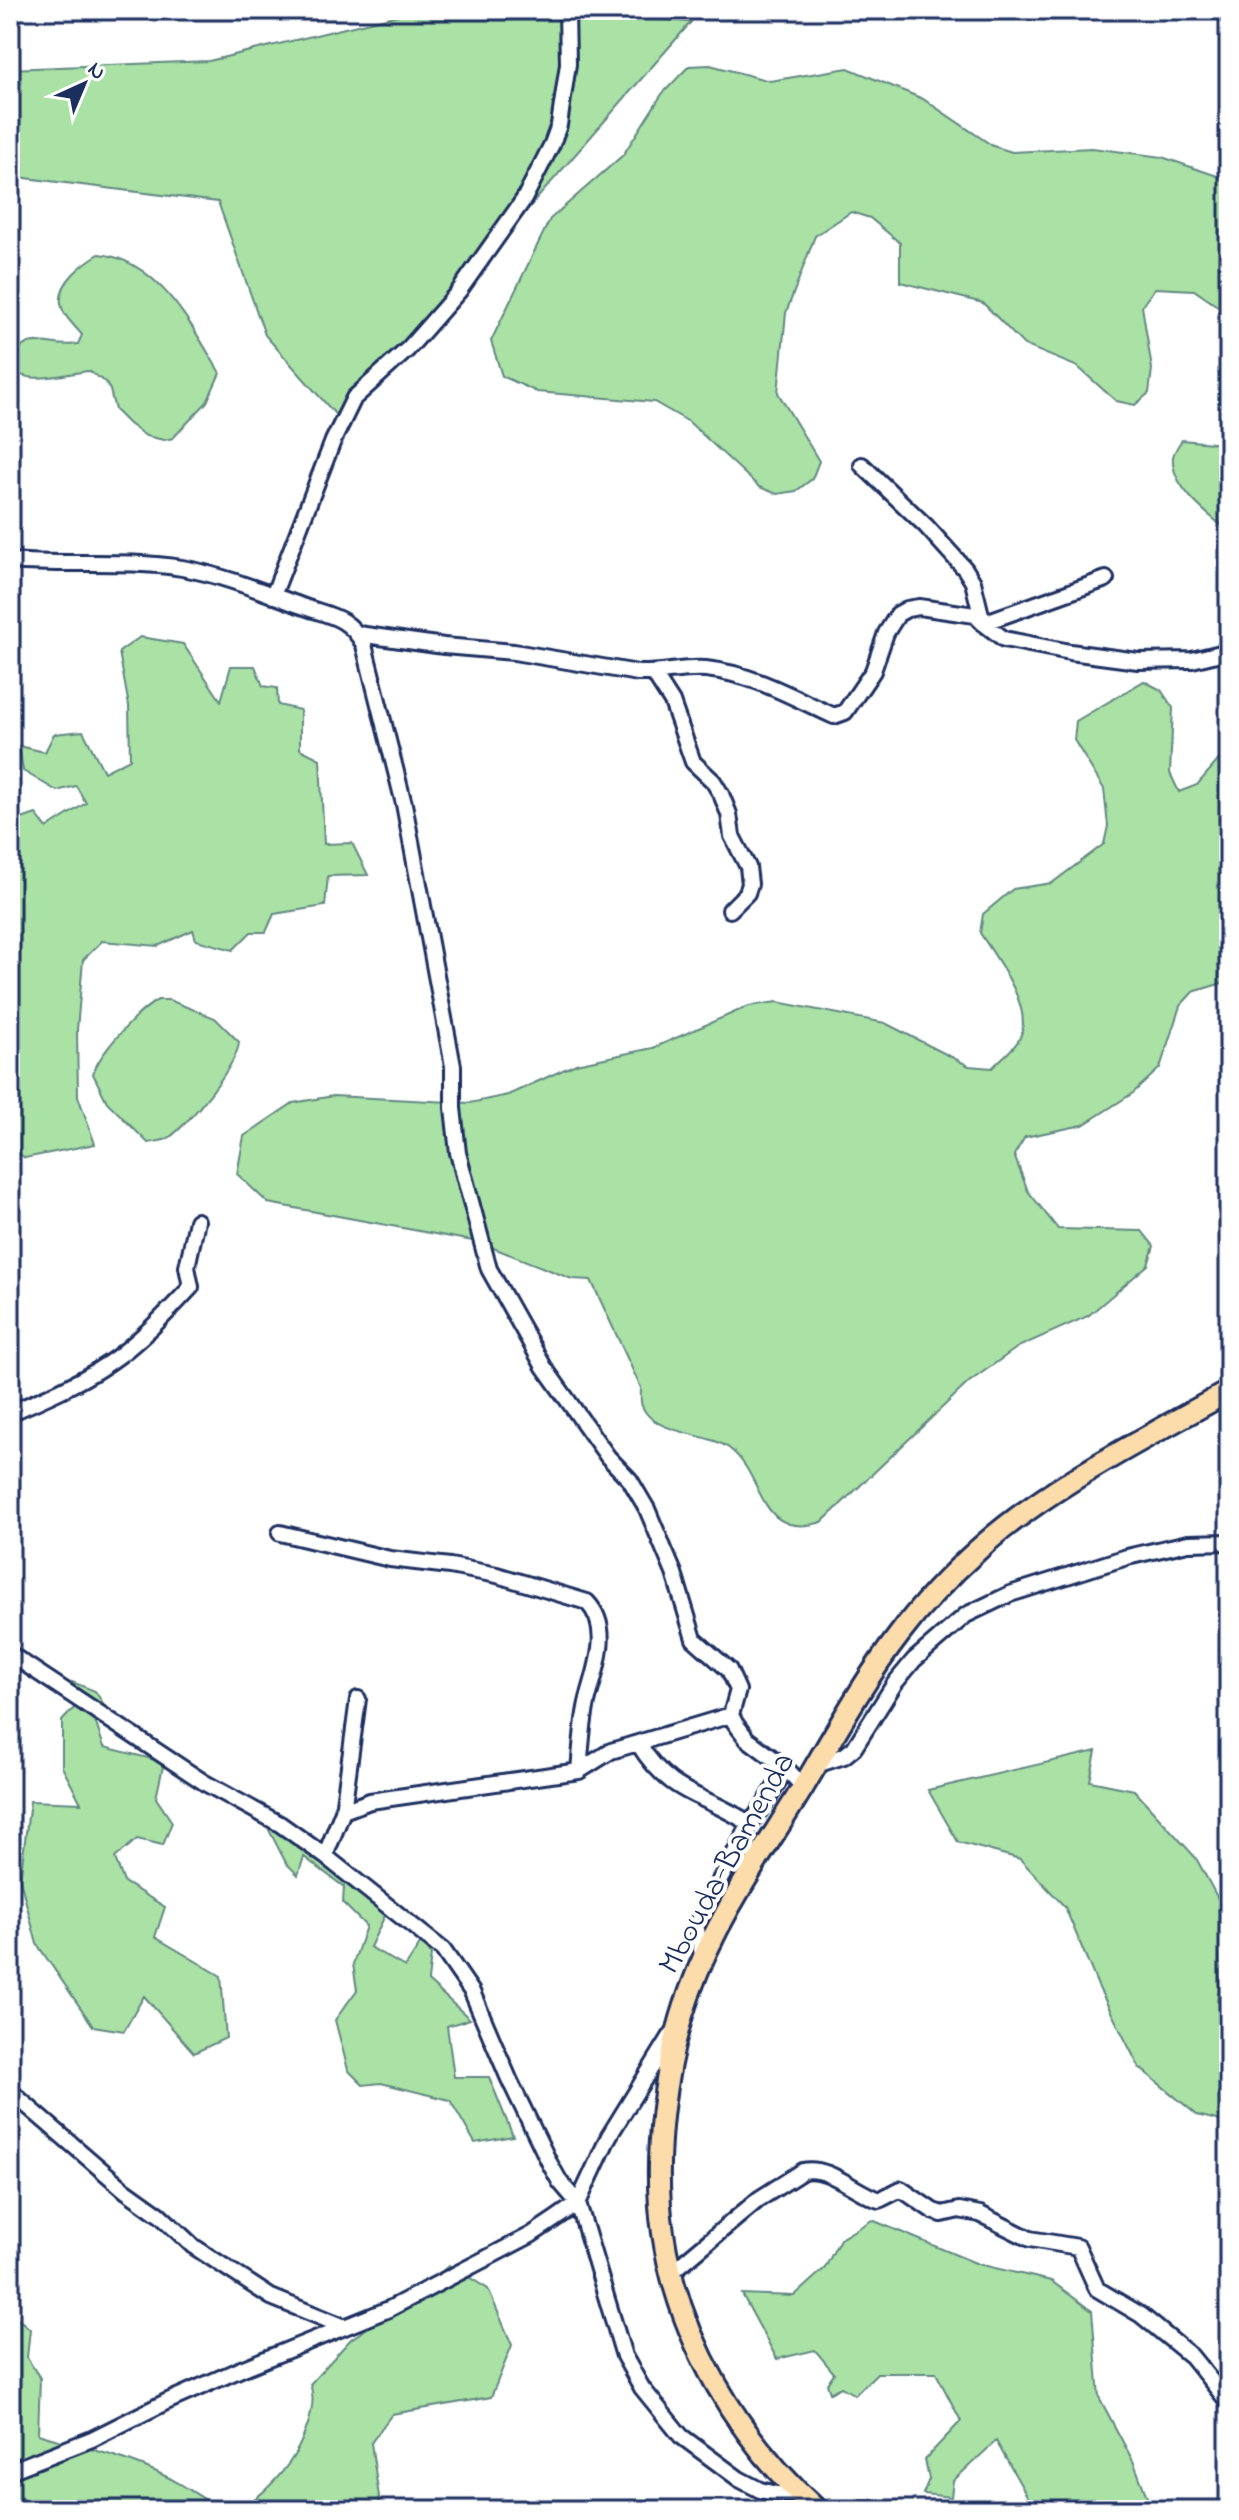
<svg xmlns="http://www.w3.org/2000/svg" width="1239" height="2520" font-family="'Indie Flower',sans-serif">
	<rect width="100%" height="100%" fill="#fff"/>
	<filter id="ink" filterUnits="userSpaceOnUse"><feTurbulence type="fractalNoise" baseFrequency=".0125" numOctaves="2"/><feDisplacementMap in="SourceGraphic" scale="16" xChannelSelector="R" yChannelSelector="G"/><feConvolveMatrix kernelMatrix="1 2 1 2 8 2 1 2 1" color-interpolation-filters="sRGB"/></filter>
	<g filter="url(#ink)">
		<path fill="#aae1a5" stroke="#628882" stroke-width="2" d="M419 10H541L691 22 342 422 265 335 218 202 10 176V69L209 61Z
			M710 65 770 81 848 68 923 99 993 146 1012 152 1092 148 1162 157 1229 180V353L1226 312 1194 290 1155 288 1142 306 1152 369 1149 393 1135 405 1116 401 1078 367 1024 345 983 303 900 282V243L870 218 851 212 815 236 786 313 778 393 819 461 812 479 796 491 777 494 759 487 689 422 654 402 537 392 502 376 491 341 550 219 623 155 662 94 689 66Z
			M99 254C159 260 193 328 220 373L207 402 173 438 164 440 146 436 129 424 115 410 110 390 105 382 89 371C66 373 25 388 10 366 26 325 47 350 78 344L82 335C75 326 62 315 61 303 58 282 84 263 99 254Z
			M1182 440 1222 444 1229 453V531C1209 516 1170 486 1173 457 1174 452 1179 444 1182 440Z
			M140 637 183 644 221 701 231 666H255L263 686 277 688 278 705 300 710V749L320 759 324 844 352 843 368 875 328 876 325 906 274 914 266 932H251L233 950 196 940 193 930 158 946 102 941 83 960 77 1030 78 1096 95 1144 25 1158 10 1148V808L19 820 36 814 47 828 86 803 76 786 57 791 23 771 19 746 45 752 54 734 83 731 104 772 130 759 129 706 119 652Z
			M1144 681 1161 690 1173 708 1170 773 1179 792 1197 785 1229 748V981L1193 992 1180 1006 1160 1068 1133 1093 1083 1125 1025 1137 1014 1155 1028 1191 1058 1229 1142 1231 1154 1246 1148 1265 1088 1316 1018 1347 969 1382 822 1522C757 1541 766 1477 730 1449 709 1432 653 1435 642 1406 640 1402 641 1393 641 1388L591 1280 572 1279 478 1242 268 1203 237 1174 244 1136 293 1103 333 1096 470 1103 508 1095 576 1064 653 1048 749 1006 777 1002 885 1023 969 1066 992 1068C1000 1059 1012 1051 1018 1041 1037 1011 996 958 980 933L983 914 1013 889 1052 883 1104 844 1108 826 1104 789 1074 740 1076 721Z
			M158 1000H169L215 1018 239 1042C238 1064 186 1128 167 1139 162 1141 153 1142 148 1143L107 1102 93 1074C99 1053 139 1010 158 1000Z
			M72 1682 95 1691 103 1703 94 1718 104 1747 164 1762 156 1798 172 1822 163 1845 137 1839 115 1858 124 1882 165 1907 155 1937 221 1976 226 2038 194 2053 144 1996 124 2031 93 2026 37 1944 20 1880 30 1801 81 1803 62 1767V1721L74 1708Z
			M1096 1751 1090 1781 1134 1790 1196 1858 1229 1919V1937L1217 2001 1229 2011V2123L1197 2115 1139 2067 1098 1986 1065 1907 1020 1859 958 1842 928 1790Z
			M273 1817 366 1880 389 1907 370 1947 405 1967 422 1941 431 1955 428 1981 470 2019 447 2026 454 2077H489L513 2136 475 2143 450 2100 381 2083 363 2085 348 2070 335 2020 357 1990 353 1964 366 1926 343 1903 344 1887 304 1857 298 1875 286 1863 269 1830Z
			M872 2220 978 2264 1051 2281 1092 2311 1099 2397 1134 2463 1152 2510H1035L996 2441 953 2481 951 2497 923 2494 929 2479 925 2459 961 2421 936 2373H877L855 2395 841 2387 830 2393 827 2384 834 2373 815 2350 777 2359 742 2294 794 2296 825 2268 840 2239Z
			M449 2265 488 2289 512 2345 491 2397 392 2414 371 2443 381 2510H10V2312L30 2329 27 2358 40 2378 38 2434C87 2449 138 2459 182 2485 197 2494 214 2508 232 2508 254 2508 284 2472 295 2454 305 2435 318 2405 310 2384L351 2339 414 2297Z"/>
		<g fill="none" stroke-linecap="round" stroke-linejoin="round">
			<g stroke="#1b2f5e" stroke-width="20">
				<path id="minor" d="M862 465 926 526 965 569 973 582 983 623 1004 639 1070 652 1138 661 1192 660 1229 651
					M10 561C67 566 126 559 182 568 222 575 261 591 299 605 328 616 348 615 364 645L404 804 453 1066V1108L458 1153 489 1269 544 1367 608 1457 630 1480 647 1509 674 1573 694 1639 729 1670 738 1690 731 1715 735 1723 747 1739 786 1768 803 1787
					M273 596 333 441 354 398 408 349 459 291 524 199 552 144 559 125 568 64 567 10
					M358 634 444 646 514 652 638 673C661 674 684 667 706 669 754 674 792 697 834 716L845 712 873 671 886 633 898 614 907 609 919 607 975 615 983 623 1106 579
					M654 674 672 702 693 762 713 781 721 794 729 814 732 836 748 867 750 884 747 893 730 910
					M10 1413C47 1397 87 1380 120 1355 146 1335 169 1311 191 1287L187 1267 197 1221
					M280 1533 390 1559 450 1566 497 1575 587 1602C614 1630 594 1672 587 1703 582 1725 581 1749 579 1771
					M10 1654 205 1783 280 1824 325 1856 443 1950 472 1992 509 2079 550 2164 560 2182 578 2203 624 2356 642 2388 681 2436 739 2479 760 2490 776 2494H799
					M638 1743C672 1798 702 1792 750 1824
					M816 1765 844 1756 854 1748 895 1683 914 1660 966 1615 1010 1594 1127 1557 1188 1543 1229 1542
					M343 1811 370 1801 579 1771 611 1751 731 1715
					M325 1856 343 1811 358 1699
					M703 1959 696 1925 750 1824 768 1799 786 1768
					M10 2091 125 2190 160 2215 193 2246 271 2297 345 2327
					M672 2272 759 2199 803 2171C828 2165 856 2193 879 2200L901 2189 933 2211 942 2214 959 2210 980 2214 1030 2239 1078 2247 1097 2289 1141 2315 1191 2356 1229 2403
					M10 2471 92 2439 166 2402 241 2369 389 2309 531 2235 555 2219 578 2203 609 2136 672 2034"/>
			</g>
			<g stroke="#1b2f5e" stroke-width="26">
				<path id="highway" d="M817 2510C739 2440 678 2338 663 2233 652 2158 664 2063 690 1991 716 1919 762 1854 802 1789 833 1737 862 1683 899 1635 923 1603 951 1574 980 1548 1050 1485 1147 1438 1229 1391"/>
			</g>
			<use href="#minor" stroke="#fff" stroke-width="14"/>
			<use href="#highway" stroke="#fddcac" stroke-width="20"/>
		</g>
	</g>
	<g text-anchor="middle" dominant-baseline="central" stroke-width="8" stroke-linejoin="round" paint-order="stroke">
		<g font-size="32" fill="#1b2f5e" stroke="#fff">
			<text transform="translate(728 1864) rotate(-61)">Mbouda-Bamenda</text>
		</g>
	</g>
	<rect width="1239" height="2520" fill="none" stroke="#fff" stroke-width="40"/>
	<rect x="20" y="20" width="1199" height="2480" fill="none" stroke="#1b2f5e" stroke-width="3" filter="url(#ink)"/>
	<g transform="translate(84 84) rotate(44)" stroke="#ffffff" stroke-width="6" paint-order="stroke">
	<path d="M0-6L14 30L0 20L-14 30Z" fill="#1b2f5e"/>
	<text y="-12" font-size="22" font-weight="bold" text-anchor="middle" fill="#1b2f5e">N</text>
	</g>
</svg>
